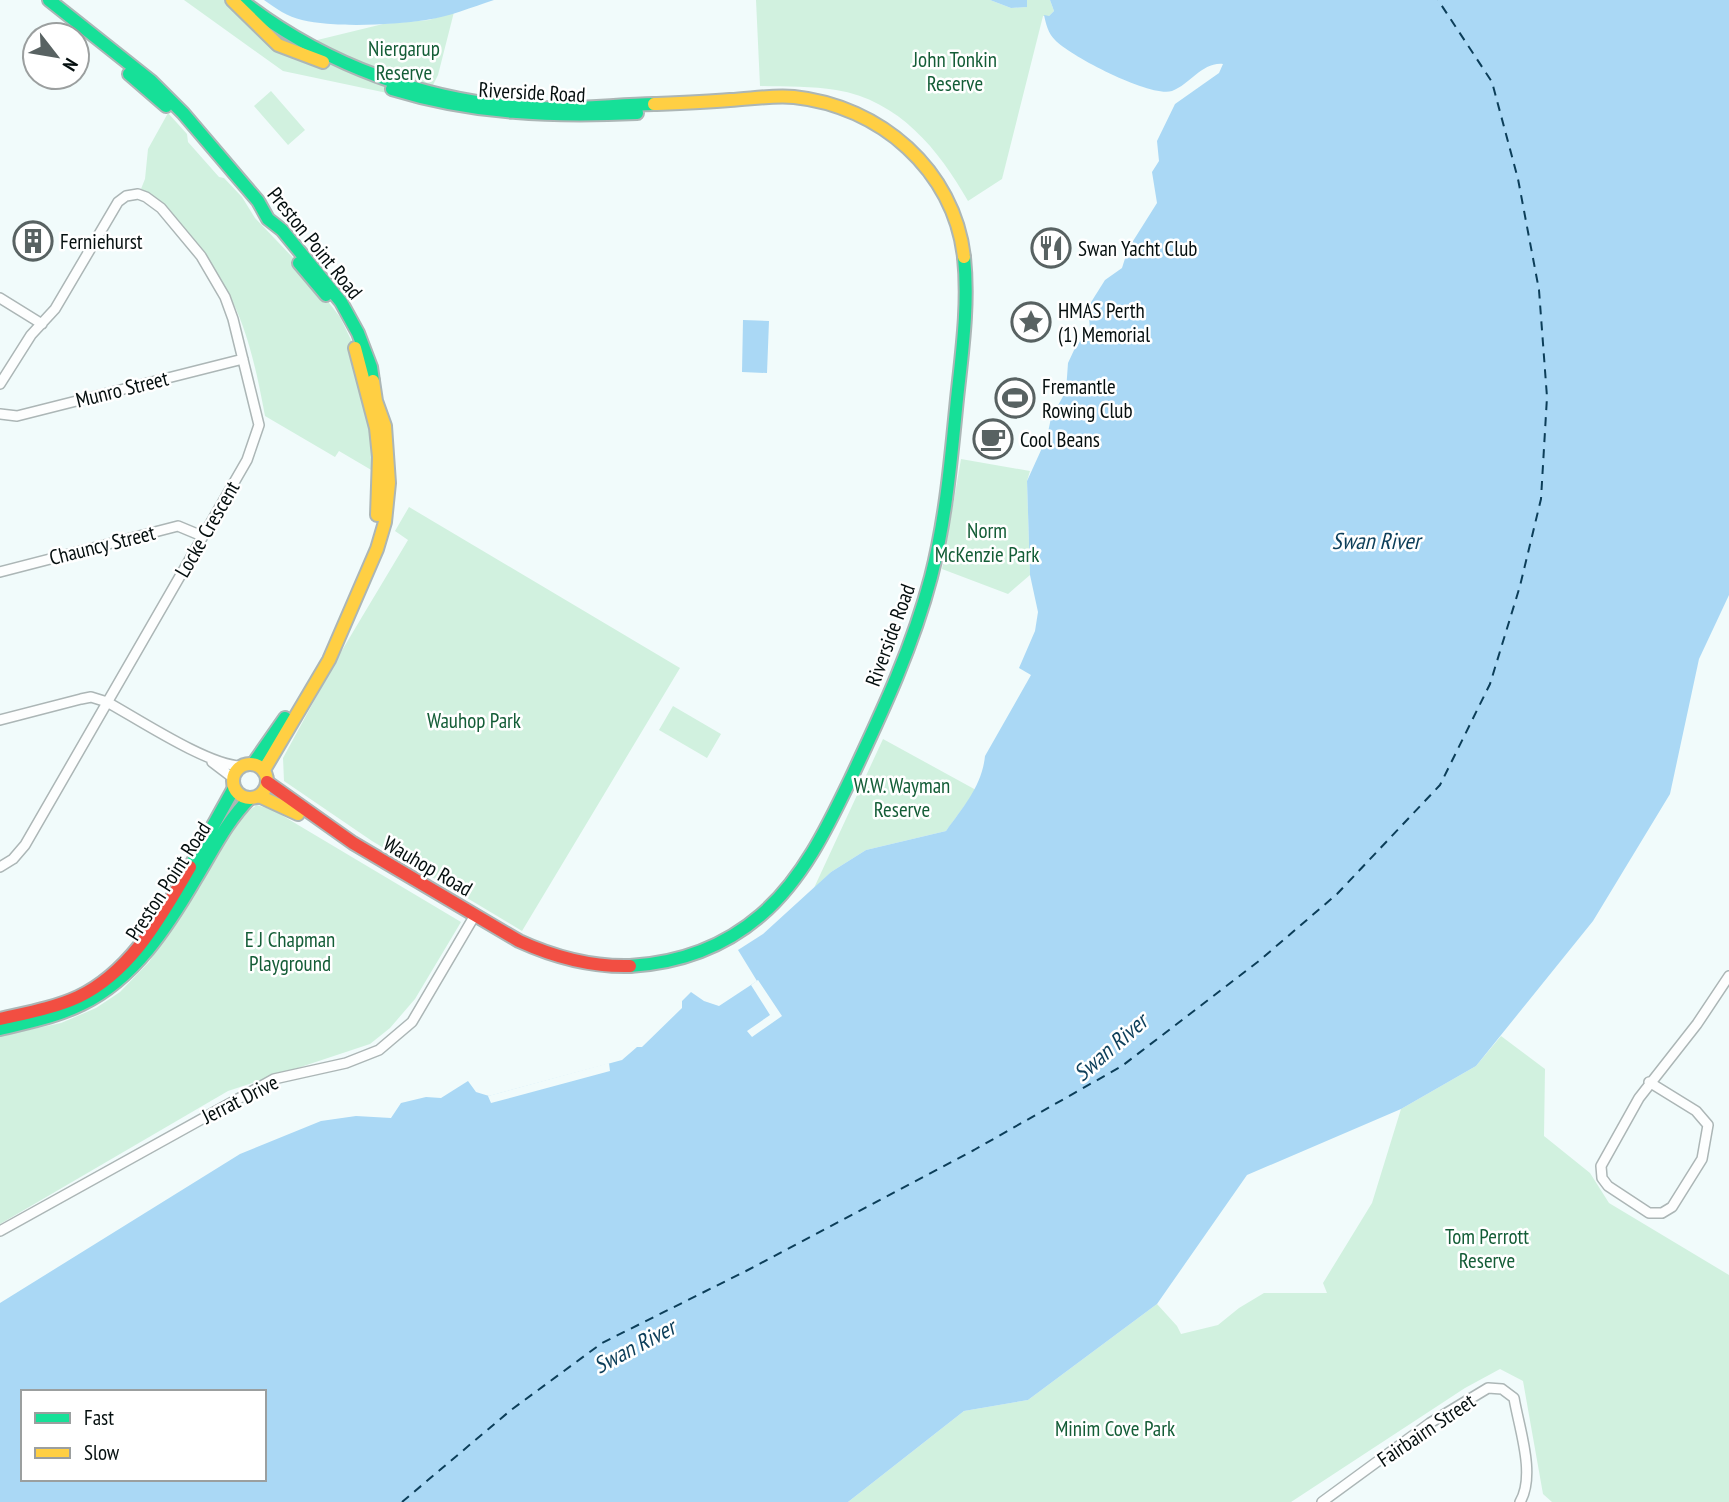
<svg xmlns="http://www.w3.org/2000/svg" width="1729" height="1502" font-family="'PT Sans Narrow',sans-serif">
	<rect width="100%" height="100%" fill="#f1fbfb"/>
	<path fill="#d1f1df" d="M184 0H231L265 32 305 43 383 24 429 20 454 12 438 75 425 101 283 71Z
		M756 0H990L1011 8 1027 7V0H1050L1054 11 1049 16H1043L1002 179 968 201C939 150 899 100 836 90 812 86 785 87 760 86Z
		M271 91 305 130 288 145 254 106Z
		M168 113 187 134 188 142 219 177 224 178 242 197 255 218 299 264 340 317 354 346 374 433 373 471 339 451 335 457 265 416C251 340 238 293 188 234 178 222 168 207 155 197 151 194 146 193 141 189L145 179 148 149Z
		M961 459 1030 471 1027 481 1030 575 1008 594 942 569Z
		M409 507 680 668 522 931 372 841 284 781 283 758 338 657 408 540 395 531Z
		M673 706 721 734 707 758 659 730Z
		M883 739 976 790 946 831 866 850 831 872 814 888Z
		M257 805 273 810 461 922 415 999 390 1028 370 1044 228 1091 0 1224V1036L61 1023 96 1008 120 992 149 962 232 831 245 813Z
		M1501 1036 1545 1069 1544 1136 1590 1173 1609 1203 1729 1275V1502H1552L1543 1494 1523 1381 1500 1369 1465 1388 1291 1502H848L964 1411 1028 1400 1157 1304 1177 1326 1181 1334 1218 1325 1239 1308 1264 1293H1327L1323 1283 1372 1203 1401 1109 1476 1066Z"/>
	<path fill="#aad8f5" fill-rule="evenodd" d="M264 0H494C472 7 449 17 426 20 393 25 335 28 302 20 288 17 275 8 264 0Z
		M990 0H1027V7L1011 8Z
		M1050 0H1729V595L1699 659 1670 794 1593 921 1476 1066 1401 1109 1247 1175 1157 1304 1028 1400 964 1411 848 1502H0V1303L240 1154 321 1121 356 1116 391 1118 401 1103 426 1097 441 1098 468 1081 476 1092 489 1096 622 1060 637 1047H642L682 1008V1001L691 992 704 1001 719 1006 757 981 738 950 763 934 831 872 866 850 946 831C963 807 982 786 985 756L1031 675 1019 668 1035 631 1038 612 1030 575 1027 481 1047 437 1051 418 1066 391 1068 363 1075 348 1090 329 1088 307 1105 280 1122 268 1128 249 1157 203 1152 172 1159 161 1157 141 1175 104 1219 73 1223 64C1202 62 1191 84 1172 91 1151 98 1070 56 1055 40 1048 33 1046 24 1044 15L1049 16 1054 11ZM23 1392H264V1479H23Z
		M743 320 769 321 767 373 742 372Z"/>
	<path fill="#f1fbfb" d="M758 980 782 1016 752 1037 747 1031 770 1015 751 985Z
		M609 1063 610 1071 491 1103 488 1096Z"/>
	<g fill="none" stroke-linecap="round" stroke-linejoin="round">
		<path stroke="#0c3e59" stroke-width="2" stroke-dasharray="9 7" stroke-linecap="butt" d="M402 1502 511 1410 602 1343 746 1271 974 1150 1122 1066 1259 961 1337 894 1440 785 1490 684 1520 586 1541 499 1547 397 1539 290 1518 179 1492 82 1438 0"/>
		<g stroke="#acb6b6" stroke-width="12">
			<path id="street" d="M0 298 42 324
				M0 384 31 335 55 309 118 202 126 196 138 194 146 197 161 208 201 256 225 297 233 319 259 425 247 460 25 845 13 859 0 867
				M0 414 17 416 243 359
				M0 572 178 526 202 536
				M0 720 81 699 91 697 107 702C138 719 209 766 241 766
				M212 762 233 778
				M1649 1082 1696 1111 1708 1125 1702 1159 1672 1207 1662 1213H1649L1608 1186 1602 1178 1601 1166 1639 1098 1697 1024 1729 976
				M0 1231 274 1079 346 1063 379 1050 412 1022 475 915
				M1322 1502 1430 1423 1488 1388 1502 1389 1514 1398C1519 1428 1536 1475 1520 1502"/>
		</g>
		<g stroke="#acb6b6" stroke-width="16">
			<path id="fast" d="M49 0 151 81 183 113 258 201 268 219 282 230 341 302 358 333 371 367 373 381
				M241 0C324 65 426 102 532 108 572 110 614 105 654 104
				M129 74 166 106
				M392 89C473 114 553 117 637 113
				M299 263 326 295
				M253 764 285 718
				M190 867 234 788
				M630 966C679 963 724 947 761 915 804 878 829 824 853 774 883 710 913 646 931 577 946 519 951 459 957 399 962 352 969 304 964 257
				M0 1029C28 1022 56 1017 82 1004 134 979 168 926 196 878 213 850 227 821 250 798"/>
		</g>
		<g stroke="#acb6b6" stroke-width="16">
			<path id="slow" d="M232 0 278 45 323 62
				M654 104C679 103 705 102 730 100 751 99 772 95 794 97 880 106 954 170 964 257
				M355 348 376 428 379 457 377 515
				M233 781a17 17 0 1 1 34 0a17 17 0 1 1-34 0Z
				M264 770 329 660 377 549 385 522 389 483 385 426 376 401 373 381
				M259 796 298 814"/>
		</g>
		<g stroke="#acb6b6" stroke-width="16">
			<path id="jam" d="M267 782 353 843 519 941C554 957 591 967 630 966
				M0 1019C26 1013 54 1008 78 997 132 971 161 916 190 867"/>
		</g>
		<use href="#street" stroke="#fdfefe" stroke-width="9"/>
		<use href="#fast" stroke="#16e098" stroke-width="12"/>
		<use href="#slow" stroke="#ffcf43" stroke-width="12"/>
		<use href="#jam" stroke="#f24e42" stroke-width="12"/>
	</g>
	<defs>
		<g id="building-ring" transform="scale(2.0125)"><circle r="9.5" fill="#fff" stroke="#586262" stroke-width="1.5"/><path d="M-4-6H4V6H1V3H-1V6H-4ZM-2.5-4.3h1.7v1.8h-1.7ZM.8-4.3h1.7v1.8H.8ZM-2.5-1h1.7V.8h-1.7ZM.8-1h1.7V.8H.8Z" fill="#586262"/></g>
		<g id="restaurant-ring" transform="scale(2.0125)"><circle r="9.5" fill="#fff" stroke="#586262" stroke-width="1.5"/><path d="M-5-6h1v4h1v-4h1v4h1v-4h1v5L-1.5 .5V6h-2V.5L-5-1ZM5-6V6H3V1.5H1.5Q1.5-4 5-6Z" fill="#586262"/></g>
		<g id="sight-ring" transform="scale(2.0125)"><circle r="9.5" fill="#fff" stroke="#586262" stroke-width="1.5"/><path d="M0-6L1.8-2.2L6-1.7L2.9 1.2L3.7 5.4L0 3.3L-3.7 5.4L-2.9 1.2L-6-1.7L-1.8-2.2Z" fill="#586262"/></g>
		<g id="stadium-ring" transform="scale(2.0125)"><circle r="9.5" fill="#fff" stroke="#586262" stroke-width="1.5"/><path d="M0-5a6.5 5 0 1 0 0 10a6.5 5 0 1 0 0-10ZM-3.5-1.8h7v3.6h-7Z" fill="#586262"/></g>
		<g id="cafe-ring" transform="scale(2.0125)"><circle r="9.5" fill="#fff" stroke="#586262" stroke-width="1.5"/><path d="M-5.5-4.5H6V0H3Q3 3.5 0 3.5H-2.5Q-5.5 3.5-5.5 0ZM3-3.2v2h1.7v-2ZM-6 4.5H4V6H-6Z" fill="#586262"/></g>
	</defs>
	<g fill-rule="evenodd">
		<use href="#building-ring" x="33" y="241"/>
		<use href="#restaurant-ring" x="1051" y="248"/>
		<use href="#sight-ring" x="1031" y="322"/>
		<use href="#stadium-ring" x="1015" y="398"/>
		<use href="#cafe-ring" x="993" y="439"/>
	</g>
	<g text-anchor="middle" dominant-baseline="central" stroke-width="5" stroke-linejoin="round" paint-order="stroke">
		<g font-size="21" fill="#145d37" stroke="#fff">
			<text x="404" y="48">Niergarup<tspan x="404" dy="24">Reserve</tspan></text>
			<text x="955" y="59">John Tonkin<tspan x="955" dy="24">Reserve</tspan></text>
			<text x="987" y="530">Norm<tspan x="987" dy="24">McKenzie Park</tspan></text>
			<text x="474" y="720">Wauhop Park</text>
			<text x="902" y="785">W.W. Wayman<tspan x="902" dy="24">Reserve</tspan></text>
			<text x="290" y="939">E J Chapman<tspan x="290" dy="24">Playground</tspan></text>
			<text x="1487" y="1236">Tom Perrott<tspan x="1487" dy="24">Reserve</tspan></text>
			<text x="1115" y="1428">Minim Cove Park</text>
		</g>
		<g font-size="21" fill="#050f0f" stroke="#fff">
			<text transform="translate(532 92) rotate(3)">Riverside Road</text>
			<text transform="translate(315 243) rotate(51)">Preston Point Road</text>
			<text transform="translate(122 389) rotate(-14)">Munro Street</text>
			<text transform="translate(207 529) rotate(-60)">Locke Crescent</text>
			<text transform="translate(102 545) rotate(-14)">Chauncy Street</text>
			<text transform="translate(890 635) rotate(-70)">Riverside Road</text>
			<text transform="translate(428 866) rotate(30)">Wauhop Road</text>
			<text transform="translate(168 881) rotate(-57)">Preston Point Road</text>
			<text transform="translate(240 1099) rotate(-27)">Jerrat Drive</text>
			<text transform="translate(1426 1430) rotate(-34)">Fairbairn Street</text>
		</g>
		<g font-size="21" fill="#050f0f" stroke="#fff" text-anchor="start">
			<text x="60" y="241">Ferniehurst</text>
			<text x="1078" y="248">Swan Yacht Club</text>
			<text x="1058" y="310">HMAS Perth<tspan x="1058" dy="24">(1) Memorial</tspan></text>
			<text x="1042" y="386">Fremantle<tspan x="1042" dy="24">Rowing Club</tspan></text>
			<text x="1020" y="439">Cool Beans</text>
		</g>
		<g font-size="23" font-style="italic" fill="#0c3e59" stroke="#fff">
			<text x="1376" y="540">Swan River</text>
			<text transform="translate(1110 1047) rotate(-41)">Swan River</text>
			<text transform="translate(634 1346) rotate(-28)">Swan River</text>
		</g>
	</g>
	<rect x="21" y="1390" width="245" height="91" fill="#ffffff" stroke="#9b9f9f" stroke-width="2"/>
	<rect x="35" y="1413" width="35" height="10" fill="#16e098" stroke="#9b9f9f" stroke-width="2"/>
	<text x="84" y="1425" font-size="21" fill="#050f0f">Fast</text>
	<rect x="35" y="1448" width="35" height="10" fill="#ffcf43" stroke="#9b9f9f" stroke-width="2"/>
	<text x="84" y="1460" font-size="21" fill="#050f0f">Slow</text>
	<g transform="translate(56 56) rotate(121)"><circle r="33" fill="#ffffff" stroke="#9b9f9f" stroke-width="2"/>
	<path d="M0-5L12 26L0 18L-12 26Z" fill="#586262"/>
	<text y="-10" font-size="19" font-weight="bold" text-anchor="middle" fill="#050f0f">N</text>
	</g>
</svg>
